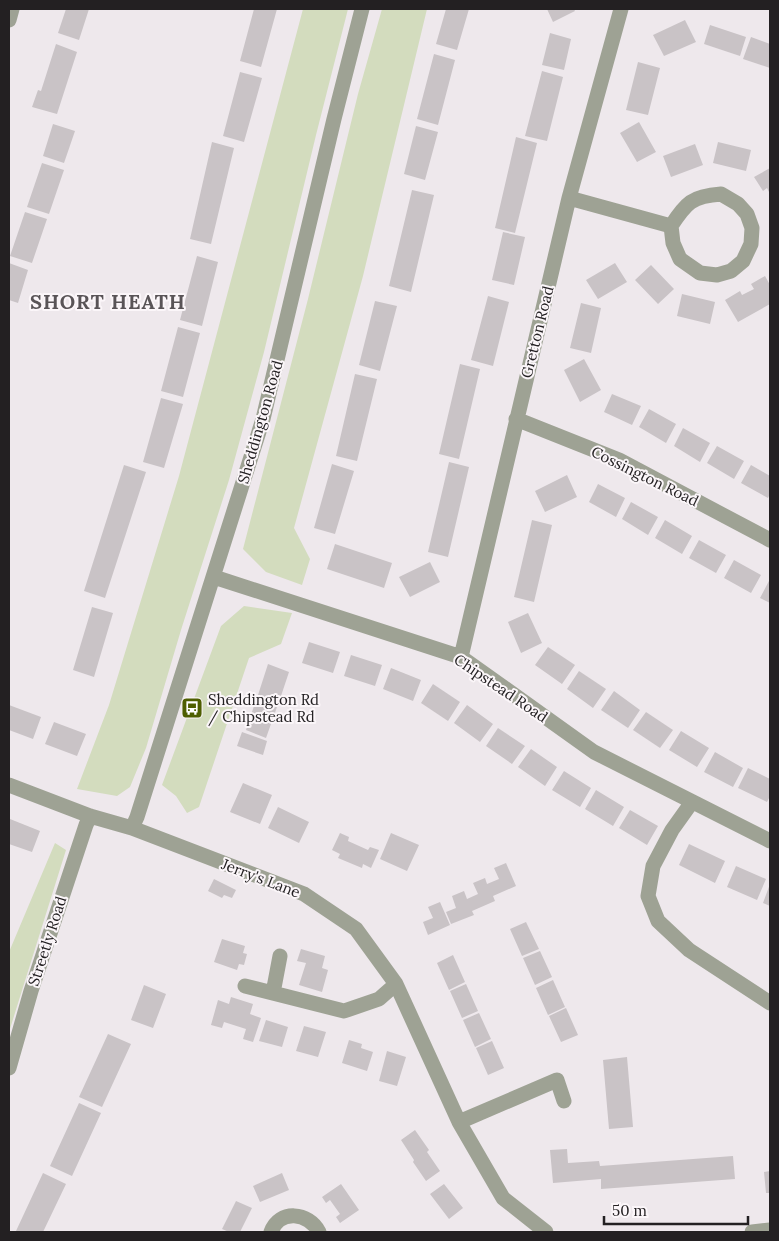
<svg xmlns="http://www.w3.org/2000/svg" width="779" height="1241" font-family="Lora,serif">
	<rect width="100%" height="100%" fill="#eee8ec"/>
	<path fill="#d3dcbe" d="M303 9H348L316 135 264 352 229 480 181 630 146 748 130 787 117 796 77 789 109 705 179 476Z
		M382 9H427L363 276 294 528 310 559 302 585 266 572 243 549 308 299 358 94Z
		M244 606 292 613 281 644 249 658 199 807 187 813 176 796 162 785 221 626Z
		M55 843 66 850 9 1032V952Z"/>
	<path fill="#c9c3c6" d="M66 9H89L79 40 58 33Z
		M254 9H277L261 67 240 61Z
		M446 9H469L457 50 436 44Z
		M547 9H574L575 11 553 22Z
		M685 20 696 42 664 56 653 35Z
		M710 25 746 37 740 56 704 44Z
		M550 33 571 39 564 70 542 65Z
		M751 37 770 44V68L743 59Z
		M56 44 77 52 57 114 32 107 38 90 41 91Z
		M434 54 455 60 438 125 417 119Z
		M638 62 660 68 648 115 626 110Z
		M542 71 563 77 547 141 525 136Z
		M240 72 262 78 244 142 223 136Z
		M639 122 656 152 637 162 620 133Z
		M53 124 75 131 64 163 43 156Z
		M416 126 438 132 425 180 404 174Z
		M516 137 537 143 515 233 495 228Z
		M212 142 234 148 211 244 190 239Z
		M718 142 751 150 746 171 713 163Z
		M695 144 703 165 671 177 663 156Z
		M42 163 64 170 49 214 27 207Z
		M770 168V194L767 188 763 191 754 177Z
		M412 190 434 195 411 292 389 286Z
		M25 212 47 219 32 263 10 256Z
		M503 232 525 237 514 285 492 280Z
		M197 256 218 262 202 326 180 320Z
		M9 263 28 270 18 303 9 300Z
		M615 263 627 282 598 299 586 280Z
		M651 265 674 289 658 304 635 280Z
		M765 276 770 285V304L738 322 725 300 740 291 742 295 754 289 751 284Z
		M682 294 715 302 710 324 677 316Z
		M488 296 509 302 493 366 471 360Z
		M375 301 397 306 380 371 359 365Z
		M581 303 601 308 591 353 570 348Z
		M178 327 200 333 183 397 161 391Z
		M584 359 601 390 580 402 564 370Z
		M460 364 480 369 459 459 439 454Z
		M355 374 377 379 357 461 336 456Z
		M612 394 641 406 632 425 604 412Z
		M161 398 183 404 164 468 143 462Z
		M649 409 676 424 666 443 639 427Z
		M683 428 710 443 700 462 674 446Z
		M717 446 744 461 734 479 707 463Z
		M449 462 469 467 448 557 428 552Z
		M332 464 354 471 335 534 314 528Z
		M124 465 146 472 105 598 84 591Z
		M751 465 770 476V494L768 498 741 483Z
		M567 475 577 497 545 512 535 491Z
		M598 484 625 498 616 517 589 502Z
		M631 502 658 517 648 535 622 519Z
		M532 520 552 525 534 602 514 597Z
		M665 520 692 536 682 554 655 538Z
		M699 540 726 555 716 573 689 558Z
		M335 544 392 563 384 588 327 569Z
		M734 560 761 575 751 593 724 578Z
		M430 562 440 582 410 597 399 577Z
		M770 579V603L760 598Z
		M92 607 113 613 94 677 73 670Z
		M528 613 542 643 521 653 508 622Z
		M309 642 340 652 333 673 302 663Z
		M548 647 575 665 562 684 535 665Z
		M351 655 382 665 375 686 344 676Z
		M268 664 289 672 279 702 258 695Z
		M391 668 421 680 413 701 383 689Z
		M579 671 606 689 593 708 567 689Z
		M433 684 460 702 448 721 421 703Z
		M614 691 640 710 628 728 601 710Z
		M256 700 277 707 266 738 246 730Z
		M9 705 41 717 33 739 9 730Z
		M467 705 493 724 480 742 454 723Z
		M646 712 673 730 660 748 633 730Z
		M54 722 86 734 77 756 45 744Z
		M498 728 525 746 512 764 486 746Z
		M681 731 709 748 697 767 669 750Z
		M242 732 267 741 263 755 237 746Z
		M531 749 557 767 545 786 518 767Z
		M715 752 743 768 733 787 704 772Z
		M748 768 770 779V796L767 802 738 788Z
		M564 771 591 788 580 807 552 790Z
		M243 783 272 795 260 824 230 812Z
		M596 790 624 807 613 826 585 809Z
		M278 807 309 822 299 843 268 828Z
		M630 810 658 826 647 845 619 828Z
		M10 819 40 831 32 852 9 844Z
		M340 833 349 837 348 841 368 850 370 847 379 850 371 868 363 864 362 868 338 858 340 854 332 850Z
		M391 833 419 845 407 871 380 859Z
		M689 844 725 861 715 883 679 865Z
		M506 863 516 886 493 896 495 901 472 911 474 915 451 924 446 912 456 908 452 896 464 891 467 899 478 894 473 883 485 878 487 884 499 879 494 868Z
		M736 866 766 879 757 900 727 887Z
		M214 879 236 890 232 898 224 895 222 898 208 891Z
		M770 884V906L763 903Z
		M440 902 450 925 428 935 423 922 433 918 428 907Z
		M526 922 539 949 522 956 510 929Z
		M222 939 245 946 243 953 247 954 244 965 239 964 237 970 214 962Z
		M301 949 325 956 322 968 328 970 322 992 299 985 306 963 297 961Z
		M540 951 552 977 535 985 523 958Z
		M453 955 465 982 449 990 437 963Z
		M553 980 565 1007 548 1015 536 988Z
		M466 984 478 1011 462 1018 450 991Z
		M144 985 166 994 153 1028 131 1020Z
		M231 997 253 1004 250 1014 261 1018 253 1042 243 1039 246 1029 224 1022 222 1028 211 1025 218 1000 229 1004Z
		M566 1008 578 1035 561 1042 549 1016Z
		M479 1013 491 1039 475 1047 463 1020Z
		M266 1020 288 1027 282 1047 259 1041Z
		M304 1026 326 1032 318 1057 296 1051Z
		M108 1034 131 1044 102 1107 79 1097Z
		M349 1040 362 1044 361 1048 373 1052 367 1071 342 1063Z
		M492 1041 504 1068 488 1075 476 1048Z
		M387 1051 406 1057 397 1086 379 1081Z
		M627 1057 633 1127 609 1129 603 1060Z
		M79 1103 101 1113 72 1176 50 1166Z
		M415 1130 429 1150 427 1152 440 1171 426 1181 413 1162 414 1160 401 1140Z
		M567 1149 568 1163 599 1161 600 1166 733 1156 735 1179 601 1189V1179L553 1183 550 1150Z
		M770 1171V1193H766L764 1172Z
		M43 1173 66 1184 43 1232H19L16 1231Z
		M282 1173 289 1190 260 1202 253 1186Z
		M341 1184 359 1210 340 1223 336 1217 340 1214 330 1200 326 1203 322 1197Z
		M444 1184 463 1208 449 1219 430 1194Z
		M236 1201 252 1208 240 1232H229L222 1229Z"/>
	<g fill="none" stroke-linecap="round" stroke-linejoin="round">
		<path stroke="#9ea294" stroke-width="15" d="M9 20 12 9
			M721 194 738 204 747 214 752 228 751 244 743 261 731 271 717 275 700 273 680 259 673 243 671 226C686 203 692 196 721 194Z
			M569 198 671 226
			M516 419 619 460 770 540
			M214 577 461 657 594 752 770 841
			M461 657 569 198 621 9
			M9 785 90 816 132 828 304 894 356 929 396 984 459 1122 503 1198 546 1232
			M692 802 672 830 653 866 648 896 658 921 689 950 770 1003
			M132 828 137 817 263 419 334 119 362 9
			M245 986 344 1011 379 999 396 984
			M273 993 280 956
			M9 1068 31 991 86 825 90 816
			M459 1122 557 1080 564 1101
			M271 1232C279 1209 309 1212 319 1232
			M752 1232 770 1230"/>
	</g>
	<defs>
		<g id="bus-square" transform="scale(1.125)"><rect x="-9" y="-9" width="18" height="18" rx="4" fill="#4e5e01" stroke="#fbf6f9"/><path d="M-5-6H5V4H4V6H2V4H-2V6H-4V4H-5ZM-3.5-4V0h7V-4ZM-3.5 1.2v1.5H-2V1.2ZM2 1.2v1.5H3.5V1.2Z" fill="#fff"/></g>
	</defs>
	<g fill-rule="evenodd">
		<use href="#bus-square" x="192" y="708"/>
	</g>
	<g text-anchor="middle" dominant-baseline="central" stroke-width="4" stroke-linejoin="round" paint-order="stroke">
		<g font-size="15" fill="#232022" stroke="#fbf6f9">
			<text transform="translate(537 332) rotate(-76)">Gretton Road</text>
			<text transform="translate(260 422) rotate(-74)">Sheddington Road</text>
			<text transform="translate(645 476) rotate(26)">Cossington Road</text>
			<text transform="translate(501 688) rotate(34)">Chipstead Road</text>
			<text transform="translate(261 878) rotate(21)">Jerry's Lane</text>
			<text transform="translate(47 941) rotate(-72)">Streetly Road</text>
		</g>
		<g font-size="15" fill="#232022" stroke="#fbf6f9" text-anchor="start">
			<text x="208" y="699">Sheddington Rd<tspan x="208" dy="17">/ Chipstead Rd</tspan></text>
		</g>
		<g font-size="20" font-weight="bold" letter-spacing="1" fill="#595457" stroke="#fbf6f9">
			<text x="108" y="301">SHORT HEATH</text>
		</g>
	</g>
	<rect width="779" height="1241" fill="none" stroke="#232022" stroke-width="20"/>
	<path d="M604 1216v8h144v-8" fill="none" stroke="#232022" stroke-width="2.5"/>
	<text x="612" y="1216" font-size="15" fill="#232022" stroke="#fbf6f9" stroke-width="4" paint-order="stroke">50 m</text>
</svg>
